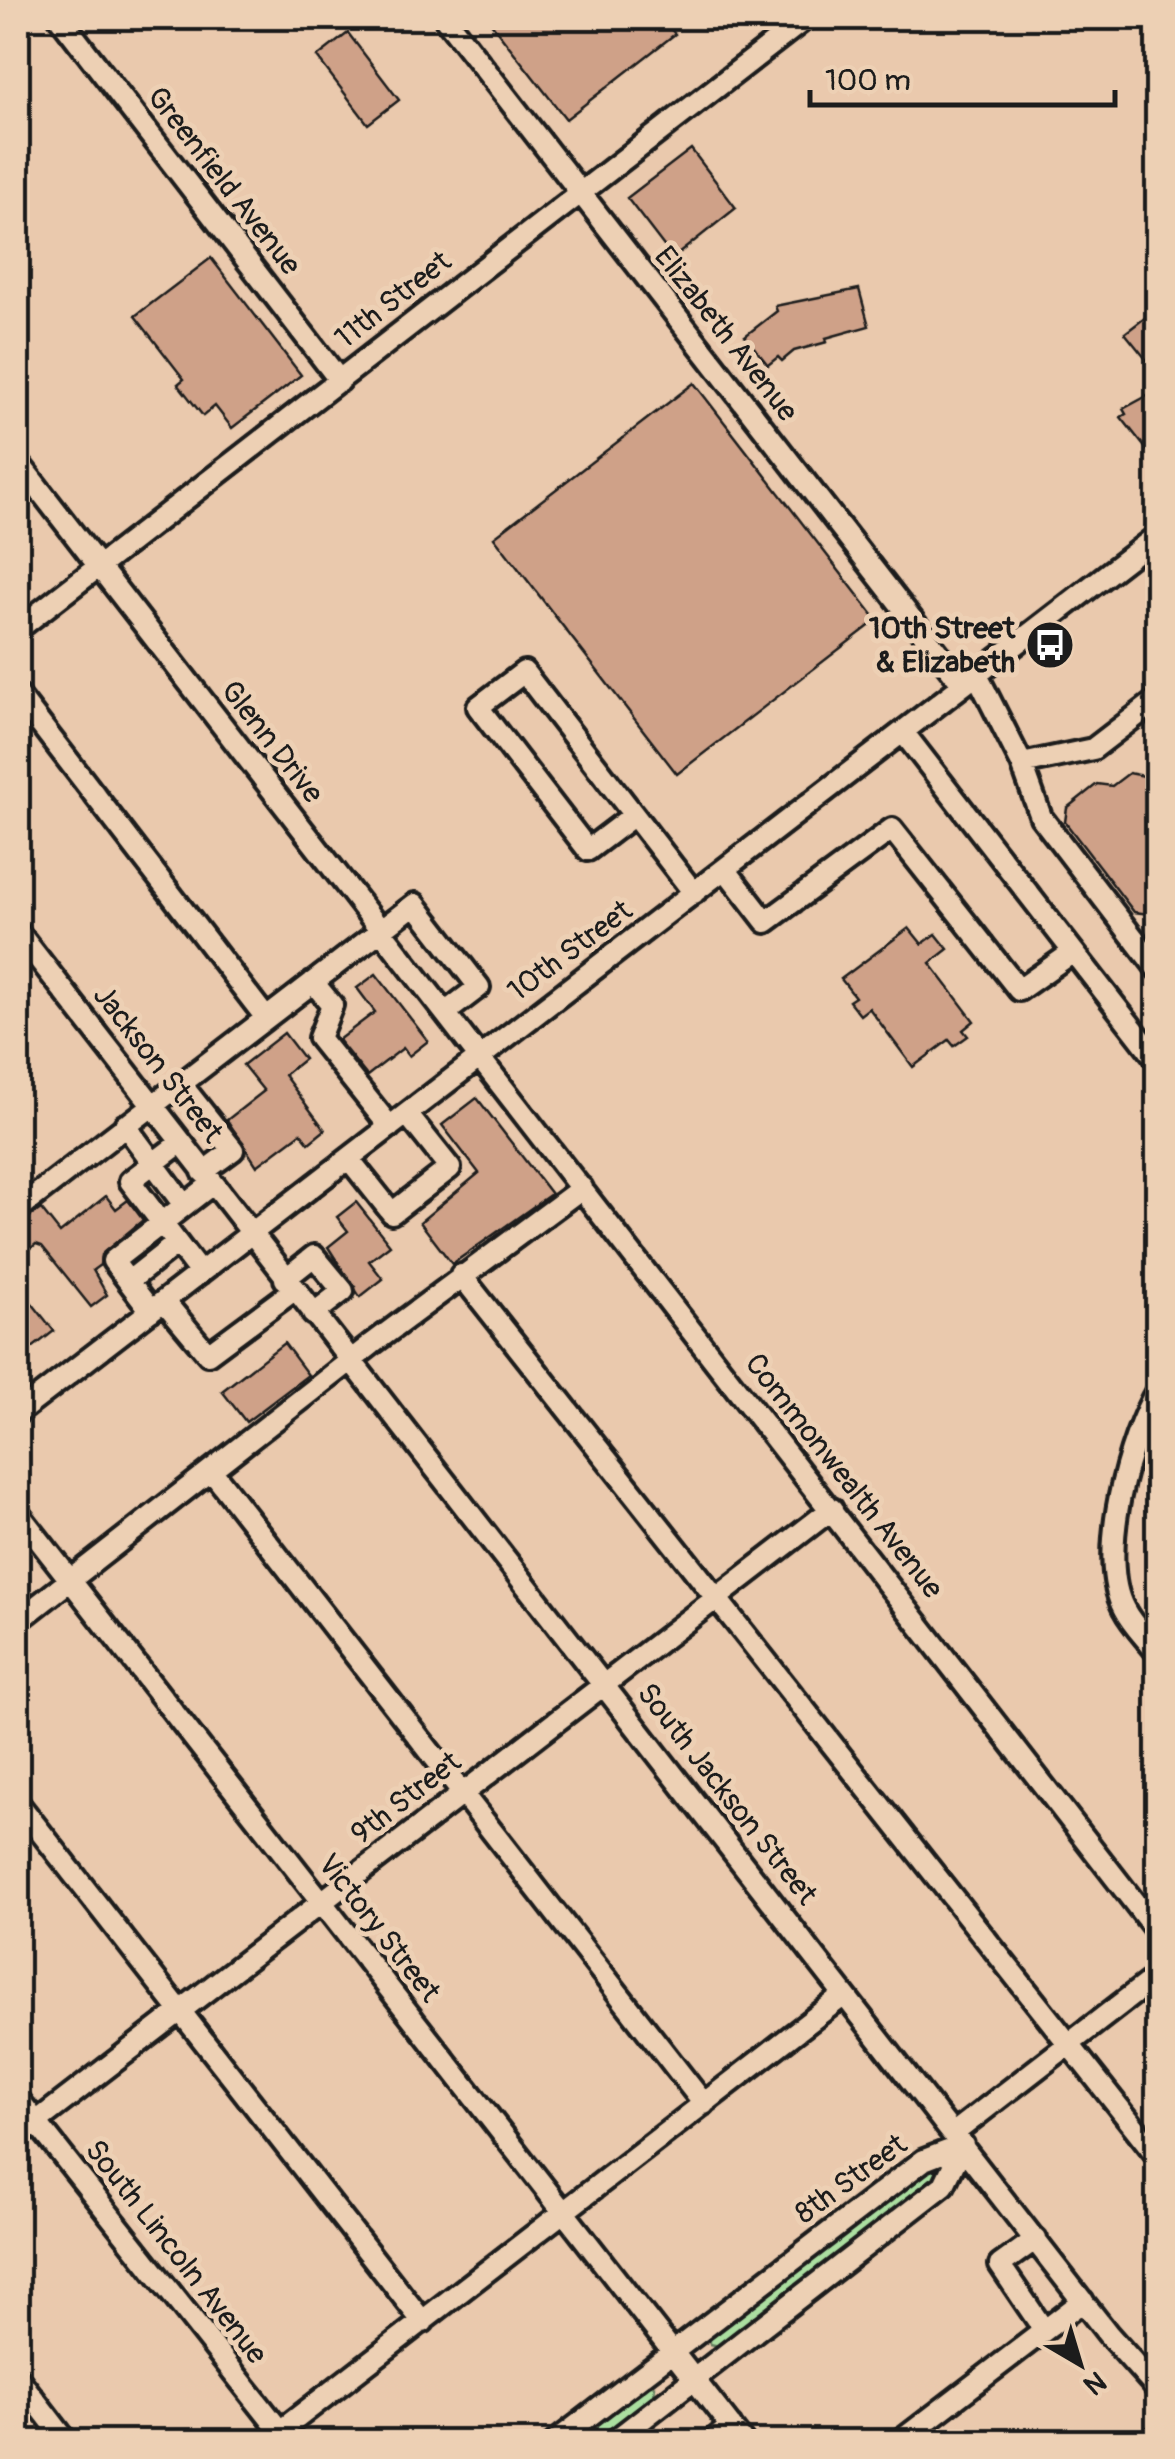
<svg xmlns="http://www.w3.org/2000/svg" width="1175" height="2459" font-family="Pangolin,sans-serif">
	<rect width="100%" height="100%" fill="#eac9ad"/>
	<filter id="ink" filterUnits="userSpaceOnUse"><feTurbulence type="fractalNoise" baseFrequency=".01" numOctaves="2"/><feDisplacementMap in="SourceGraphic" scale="20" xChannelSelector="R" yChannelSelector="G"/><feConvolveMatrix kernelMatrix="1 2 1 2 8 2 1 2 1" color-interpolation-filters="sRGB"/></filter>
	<g filter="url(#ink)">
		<path fill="#abdfa0" stroke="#647e5e" stroke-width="2.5" d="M930 2167 937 2170 936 2178 719 2346 710 2344V2336Z
			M648 2384 655 2386 654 2395 594 2441H574Z"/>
		<path fill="#cfa188" stroke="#1c1c1c" stroke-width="2.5" d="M487 18H662L675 34 566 119Z
			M348 33 399 100 368 124 317 57Z
			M691 149 736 208 673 258 627 198Z
			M211 258 301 375 232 428 215 406 203 416 178 384 184 379 135 316Z
			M859 289 869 326 826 338 827 342 794 351 782 361 778 357 768 365 745 336 777 311 775 306Z
			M1150 314 1158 323V374L1125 333Z
			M694 383 877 620 677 774 494 537Z
			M1158 390V464L1121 417 1126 414 1123 409Z
			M1158 765V915L1134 912 1065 822 1067 808 1097 784 1112 786 1129 773 1144 776Z
			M909 928 922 944 936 934 948 949 930 963 974 1021 963 1030 968 1036 954 1046 949 1040 913 1067 869 1008 860 1015 849 1001 855 997 841 979Z
			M376 974 428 1041 409 1056 403 1048 367 1076 338 1040 375 1012 357 988Z
			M284 1033 304 1059 284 1075 325 1130 309 1143 301 1133 257 1166 227 1120 264 1091 243 1065Z
			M477 1098 551 1194 452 1264 420 1222 479 1173 442 1125Z
			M106 1196 116 1209 128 1200 143 1220 101 1255 100 1265 93 1270 107 1295 91 1307 42 1246 36 1244 18 1259V1225L41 1209 60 1233Z
			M356 1202 390 1245 369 1261 383 1279 360 1297 328 1247 348 1231 337 1217Z
			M28 1298 54 1331 18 1359V1306Z
			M284 1343 308 1375 246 1422 222 1391Z"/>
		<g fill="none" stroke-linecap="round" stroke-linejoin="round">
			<g stroke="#1c1c1c" stroke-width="28">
				<path id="minor" d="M60 18 340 381
					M445 18 963 685
					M18 462 1158 1933
					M18 629 806 18
					M977 675 1022 764 1041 817 1158 970
					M18 695 266 1018
					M903 732 1158 1061
					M1022 764 1093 749 1158 699
					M634 815 588 850 478 707 524 672 694 893
					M725 869 766 922 892 829 1019 990 1073 952
					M18 932 1108 2334 1158 2390
					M313 982 332 1005 319 1038 390 1127
					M180 1083 233 1150 203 1172
					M125 1125 184 1205
					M180 1143 130 1181 200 1273
					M349 1159 392 1213 450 1168 407 1114
					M18 1209 415 904 479 987 445 1013
					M461 1275 1158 2157
					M285 1279 314 1256 343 1291 313 1314
					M129 1281 177 1243
					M164 1301 208 1354 294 1290
					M151 1311 113 1261 212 1184
					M1158 1389C1129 1437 1096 1557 1124 1609 1132 1625 1147 1639 1158 1654
					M18 1413 1158 535
					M211 1470 704 2104
					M18 1513 743 2442
					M18 1621 372 1344 582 1188
					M18 1803 423 2322
					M18 2099 287 2440
					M954 2133 1158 1975
					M18 2136 832 1509
					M1036 2239 1000 2265 1044 2330
					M18 2378 67 2442
					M266 2442 844 1995
					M555 2442 924 2160 963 2145
					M613 2442 944 2185 963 2145
					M711 2442 731 2426
					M899 2442 1083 2301
					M1149 2442 1158 2435"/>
			</g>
			<use href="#minor" stroke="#edd0b4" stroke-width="20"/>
		</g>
	</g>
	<defs>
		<g id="bus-disc" transform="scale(2.5)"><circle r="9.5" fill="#1c1c1c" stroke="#edd0b4"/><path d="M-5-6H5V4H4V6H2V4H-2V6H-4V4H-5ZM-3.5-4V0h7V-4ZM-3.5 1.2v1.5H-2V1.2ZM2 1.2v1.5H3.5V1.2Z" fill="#fff"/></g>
	</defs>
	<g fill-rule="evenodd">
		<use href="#bus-disc" x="1050" y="645"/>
	</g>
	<g text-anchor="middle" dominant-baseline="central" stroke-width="10" stroke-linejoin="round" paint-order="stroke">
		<g font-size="30" fill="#1c1c1c" stroke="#edd0b4">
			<text transform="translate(224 181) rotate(52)">Greenfield Avenue</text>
			<text transform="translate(393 300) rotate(-38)">11th Street</text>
			<text transform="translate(726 334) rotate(52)">Elizabeth Avenue</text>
			<text transform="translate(272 742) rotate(52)">Glenn Drive</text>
			<text transform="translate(570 951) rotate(-37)">10th Street</text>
			<text transform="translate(158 1064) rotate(52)">Jackson Street</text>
			<text transform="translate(844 1476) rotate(52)">Commonwealth Avenue</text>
			<text transform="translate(727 1794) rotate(52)">South Jackson Street</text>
			<text transform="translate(406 1798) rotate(-38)">9th Street</text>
			<text transform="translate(379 1928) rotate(52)">Victory Street</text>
			<text transform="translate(851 2179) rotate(-36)">8th Street</text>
			<text transform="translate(176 2252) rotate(52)">South Lincoln Avenue</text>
		</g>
		<g font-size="30" font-weight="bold" fill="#1c1c1c" stroke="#edd0b4" text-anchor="end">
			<text x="1015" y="628">10th Street<tspan x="1015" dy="34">&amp; Elizabeth</tspan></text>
		</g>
	</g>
	<rect width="1175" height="2459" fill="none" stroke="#edd0b4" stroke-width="60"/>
	<rect x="30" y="30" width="1115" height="2399" fill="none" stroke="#1c1c1c" stroke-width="4" filter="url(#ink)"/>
	<g transform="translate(1080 2364) rotate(142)" stroke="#edd0b4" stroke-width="8" paint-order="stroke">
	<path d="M0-8L18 38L0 25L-18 38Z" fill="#1c1c1c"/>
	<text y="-15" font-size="28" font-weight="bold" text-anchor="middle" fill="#1c1c1c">N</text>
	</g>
	<path d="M810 90v15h305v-15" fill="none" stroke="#1c1c1c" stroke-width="5"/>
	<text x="825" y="90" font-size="30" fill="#1c1c1c" stroke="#edd0b4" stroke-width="8" paint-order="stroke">100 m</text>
</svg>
